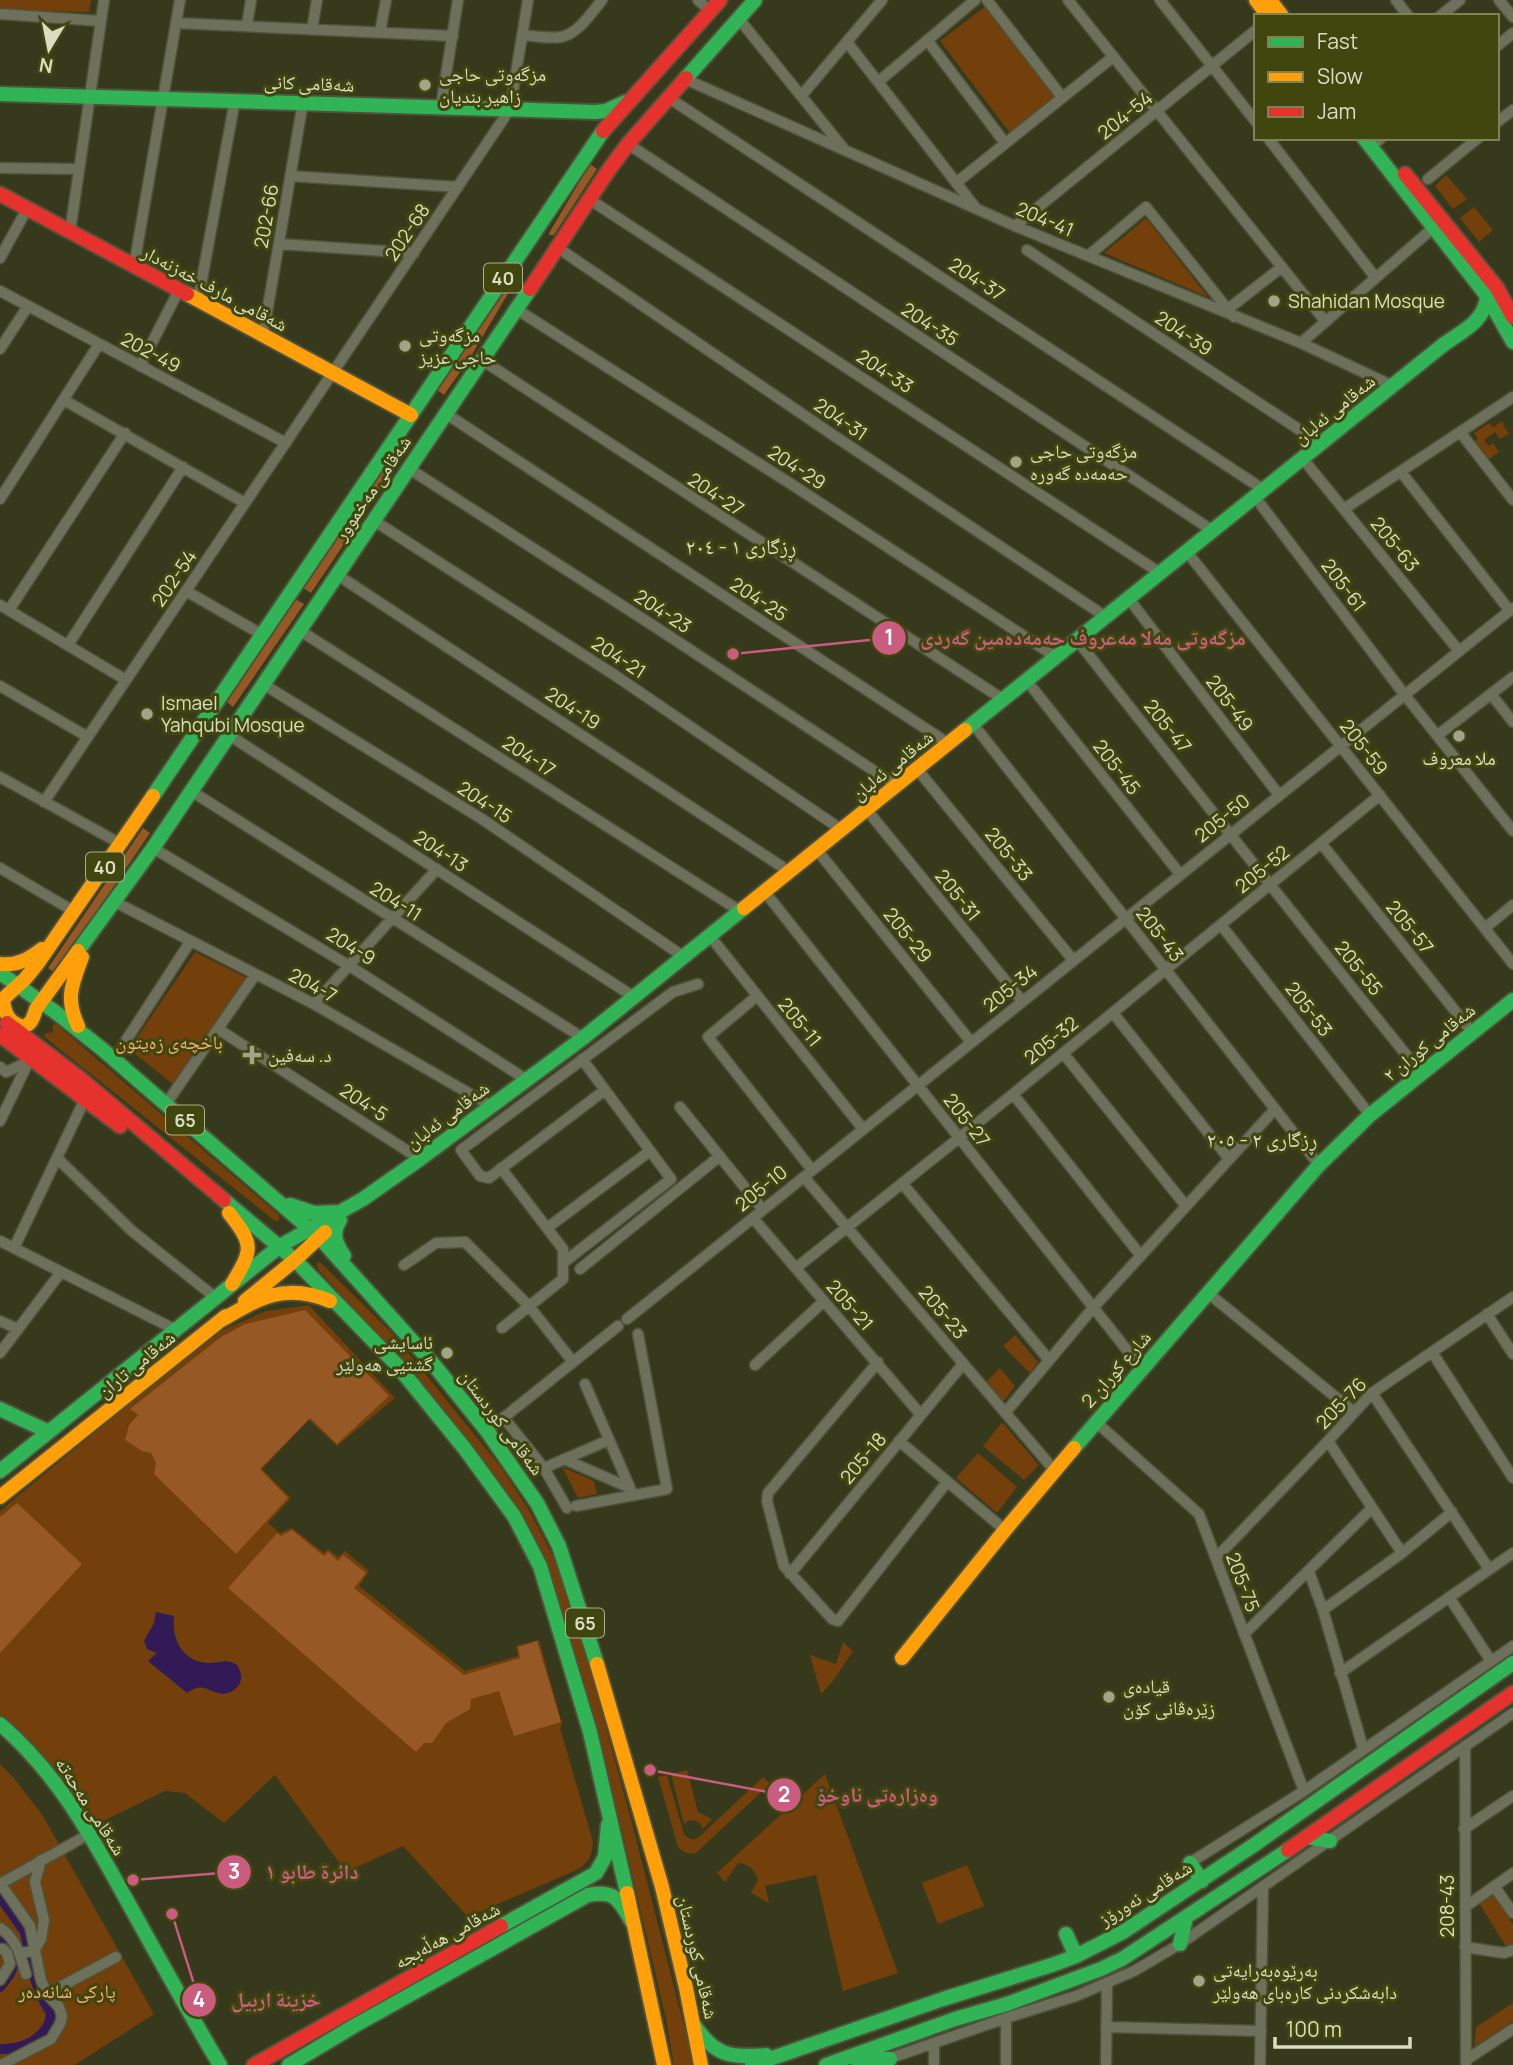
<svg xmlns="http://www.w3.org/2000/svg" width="1513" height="2065" font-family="Manrope,'Noto Naskh Arabic',sans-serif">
	<rect width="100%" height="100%" fill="#36391b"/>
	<path fill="#733f0b" d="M0 0H91L89 12 0 10Z
		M986 6 1056 97 1010 133 940 41Z
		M1446 175 1467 199 1453 209 1435 186Z
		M1474 207 1493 230 1479 242 1460 218Z
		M1146 218 1208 297 1104 253Z
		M1503 421V425L1509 434 1500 439 1495 432 1484 440 1489 446 1493 443 1499 452 1489 459 1475 441 1478 439 1474 433 1489 423 1493 427Z
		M195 952 247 978 174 1085 129 1049Z
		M55 1023 279 1215V1221H275L43 1036 47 1033 53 1032 52 1027Z
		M320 1262 392 1333 500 1466 530 1512 555 1560 576 1619 632 1823 694 2065H674L666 2019 621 1827 544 1566 383 1342 317 1268V1263Z
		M309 1305 395 1398 337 1446 309 1420 262 1469 291 1498 268 1523 280 1533 292 1528 324 1553 328 1549 338 1557 345 1551 369 1571 359 1586 465 1671 518 1656 516 1646 539 1640 562 1724 560 1728 593 1842C592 1855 590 1861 579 1869L468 1917 403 1846 346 1872 275 1775 224 1823 185 1793 165 1791 91 1827 0 1721V1511L165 1374 225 1329 266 1311Z
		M1015 1335 1038 1362 1030 1373 1003 1346Z
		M1000 1368 1015 1386 1002 1403 985 1383Z
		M1002 1422 1039 1465 1024 1480 983 1446Z
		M978 1453 1017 1487 997 1513 956 1478Z
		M562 1467 594 1481 597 1494 578 1498Z
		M843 1642 853 1651 833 1681 821 1694 810 1655 836 1664Z
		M0 1764 14 1778 43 1816 154 2014 75 2065H0Z
		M687 1770 698 1812 712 1819 703 1829C700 1820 691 1817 684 1824L671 1774Z
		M825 1774 898 1973 843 1991 816 1875 765 1886 769 1903 751 1893 758 1880C755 1870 749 1864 738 1863L725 1882 717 1873Z
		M667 1775 684 1834C688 1839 693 1841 699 1837L763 1777 770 1784 696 1853C689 1855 683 1852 678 1847L658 1777Z
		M967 1865 984 1906 938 1924 922 1883Z
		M1492 1894 1513 1924V1958L1479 1903Z
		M1513 2003V2021L1474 2047 1476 2027Z"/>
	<path fill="#965925" d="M590 164 597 169 554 235H549V233Z
		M515 276 517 278 470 358 444 395 437 390Z
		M396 450 404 455 311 593 303 588Z
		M295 599 304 604 233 707 226 701Z
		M143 828 150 833 55 973 48 968Z
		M305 1310 389 1396 337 1444 310 1418 260 1469 288 1498 236 1554 154 1474 156 1463 151 1453 142 1451 125 1440 129 1425 138 1415 130 1409 221 1337 245 1324Z
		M17 1503 82 1564 0 1653V1517Z
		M292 1530 324 1556 328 1552 338 1561 343 1555 366 1573 354 1588 464 1675 520 1658 518 1647 537 1641 561 1722 514 1736 499 1691 471 1699 470 1709 446 1723 432 1743H424L416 1752 228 1588 277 1533 281 1536Z"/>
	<path fill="#311a56" d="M156 1612 174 1616C171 1639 183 1663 210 1663 220 1663 227 1658 237 1665 246 1678 240 1692 223 1694 207 1692 204 1681 187 1693L148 1661 157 1653 147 1649 144 1641 154 1623Z"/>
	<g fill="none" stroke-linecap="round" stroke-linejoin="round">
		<path stroke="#311a56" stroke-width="10" d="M0 1897 25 1932 33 1973 42 1998 51 2013C50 2038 22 2050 0 2049
			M0 1942C9 1944 13 1951 16 1959L10 1974 0 1987"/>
		<g stroke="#4f523b" stroke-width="13">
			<path id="street" d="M698 0 710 11
				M987 0 1062 97
				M1068 0 1325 321
				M1160 0 1256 122
				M1396 0 1408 16
				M1499 0 1513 17
				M0 14 101 21
				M1440 16 1460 0
				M739 19 844 149
				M176 23 453 36
				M247 25 251 0
				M312 29 317 0
				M380 32 386 0
				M522 35C534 36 549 39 561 37 578 34 592 12 602 0
				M927 40 1005 143
				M847 42 975 207
				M1497 46 1513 33
				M685 79 1015 226 1301 343 1393 386
				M878 82 975 0
				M802 95 882 0
				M669 98 1264 490
				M441 106 458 0
				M1497 122 1513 110
				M1268 138 1375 277
				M1378 141 1381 138
				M628 144 1213 531
				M0 168 79 169
				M290 176 458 187
				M1428 179 1478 138
				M956 183 1113 57
				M589 199 1160 573
				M1015 226 1256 30
				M70 232 104 0
				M279 244 414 253
				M558 248 833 435 1106 617
				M1027 250 1321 444
				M1088 256 1146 207 1234 317
				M0 258 27 209
				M134 266 180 0
				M0 291 286 443
				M198 301 235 100
				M516 309 788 482 1056 657
				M1228 309 1282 267
				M263 336 303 102
				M1301 343 1433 228
				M0 349 28 306
				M482 360 1004 700
				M140 366 179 290
				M64 400 245 503
				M445 413 949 744
				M1460 432 1513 500
				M1303 459 1459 651
				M408 468 657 628 897 786
				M1401 472 1510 611
				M1255 497 1404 694 1513 831
				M0 499 99 344
				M1344 509 1513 397
				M373 520 613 674 842 830
				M1187 552 1513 964
				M336 574 790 872
				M186 591 261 634
				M1129 599 1279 795
				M0 605 126 680
				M9 610 125 433
				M299 630 740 911
				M1077 640C1191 785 1305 930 1421 1073
				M68 645 183 467
				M1027 681 1180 874
				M263 684 482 819 684 957
				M0 686 88 737
				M1491 694 1513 722
				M973 724 1319 1165
				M229 735 634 997
				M1438 735 1513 677
				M917 769 1073 960
				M0 777 121 844
				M191 791 583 1038
				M44 802 510 109 528 0
				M867 810 1022 1001
				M1321 843 1472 1032
				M153 848 348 965 527 1080
				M817 850 971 1042
				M0 868 75 912
				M765 892 1142 1369
				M115 902 314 1004 491 1106
				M1221 925 1370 1115
				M1485 928 1513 905
				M710 936 863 1129
				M757 996 708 1037 812 1170
				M314 1004 437 869
				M1113 1013 1229 1159
				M218 1029 420 1159
				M1063 1053 1186 1206
				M114 1059 190 942
				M0 1067 6 1072 32 1060
				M605 1090 489 1178 480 1176 461 1150 673 992 698 984
				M1013 1094 1141 1256
				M166 1104 255 975
				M680 1107 763 1210
				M0 1121 27 1065 32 1059
				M57 1158 132 1231 216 1298
				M501 1168 563 1249V1279L502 1328
				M804 1177 1055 1471
				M902 1183 1049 1360
				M753 1218 921 1415
				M547 1228 650 1151
				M0 1241 176 1330
				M14 1248 84 1101
				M563 1263 671 1179 582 1059
				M404 1265 436 1243 465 1242 529 1306 573 1362
				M796 1268 959 1138 1380 795
				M580 1269 720 1156
				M1208 1293 1354 1412
				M1487 1314 1513 1354
				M627 1319 1513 608
				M0 1321 18 1329
				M1432 1352 1513 1478
				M0 1353 61 1272
				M878 1362 768 1493 767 1501 784 1566 832 1619 838 1621 947 1482
				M755 1365 824 1301
				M585 1384 633 1495
				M1372 1393 1489 1569
				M1005 1413 1093 1308 1275 1109
				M504 1418 544 1468 567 1508
				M1096 1422 1199 1514 1304 1791
				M487 1431 618 1326
				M899 1441 1005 1530
				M1328 1441 1402 1553
				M564 1459 630 1488
				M544 1468 609 1440
				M576 1506 667 1489 638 1334
				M1216 1558 1328 1441 1372 1393 1513 1297
				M1309 1572 1323 1610 1363 1748
				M790 1574 963 1364
				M1449 1597 1491 1661
				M1323 1610 1402 1553 1452 1512
				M1244 1634 1371 1509
				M1340 1673 1513 1553
				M1465 1746 1466 2065
				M1464 1829 1513 1796
				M1188 1864 1304 1791 1513 1646
				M0 1883 30 1926 41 1980 47 1994 59 2007 62 2016 60 2024 51 2039 1 2065
				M0 1884 82 1838
				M1494 1886 1513 1913
				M1465 1907 1513 1873
				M0 1928C16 1938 21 1957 26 1974
				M1465 1947 1504 1953 1513 1950
				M0 1949H3L7 1953 10 1964 0 1980
				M19 1953 34 1951 41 1939 44 1920 35 1882 41 1860
				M47 1994 116 1957
				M1106 2027 1261 2031
				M934 2044V2065
				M888 2059 1006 2018 1076 1996 1134 1971 1180 1944 1513 1713
				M1466 2060 1513 2029
				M1006 2065V2018
				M1106 2065 1107 1984
				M1260 2065 1263 1886"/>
		</g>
		<g stroke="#4f523b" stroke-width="18">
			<path id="fast" d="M686 78 755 0
				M0 94 595 112 606 111 626 102
				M1364 138 1487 296 1513 342
				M965 730 1443 345C1462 331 1485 322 1487 296
				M153 796 603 131
				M78 951 153 848 530 289
				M0 973 58 1014 102 1049 319 1237 434 1365 487 1431 537 1503 559 1546 597 1664
				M224 1200 295 1260 396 1364 465 1449 514 1516 540 1566 590 1732 627 1893
				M290 1205 314 1213 341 1212
				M340 1220C331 1233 336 1244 344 1256
				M0 1409 49 1432
				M1074 1448 1319 1165 1370 1115 1513 1000
				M0 1471 280 1246 363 1199 420 1159 583 1038 744 908
				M0 1724C57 1773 89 1832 125 1897 156 1953 187 2010 220 2065
				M1307 1837 1330 1841
				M1190 1863 1202 1881
				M501 1926 596 1873 605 1857 608 1825
				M1066 1934 1076 1956
				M1180 1944 1186 1918
				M694 2025C715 2056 730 2058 766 2055
				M853 2058 890 2059
				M289 2065 354 2026 588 1895C616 1890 619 1900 632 1922
				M752 2065 943 1999 1052 1965 1076 1956 1123 1932 1254 1845 1513 1663
				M826 2065 955 2019 1007 2004 1101 1969 1122 1959 1288 1850"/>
		</g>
		<g stroke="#4f523b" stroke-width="18">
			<path id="slow" d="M1256 0 1268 16
				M1270 0 1282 16
				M187 294 411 415
				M744 908 965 730
				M78 951 36 1009C33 1018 32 1024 23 1027 9 1023 4 1013 3 999L25 979 38 963 153 796
				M0 964C17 966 29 959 42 949
				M78 1026C65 998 72 984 82 957
				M229 1213C254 1245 253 1249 232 1284
				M245 1301 295 1260 325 1232
				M220 1321C259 1298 285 1282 330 1301
				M0 1497 226 1316
				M902 1658 1005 1530 1074 1448
				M597 1664 662 1887 686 1988 701 2065
				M627 1893 664 2065"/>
		</g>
		<g stroke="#4f523b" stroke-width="18">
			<path id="jam" d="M603 131 720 0
				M1405 174 1497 288 1513 317
				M0 194 187 294
				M530 289 608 171 628 144 686 78
				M7 1023 81 1079 224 1200
				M0 1035 120 1126
				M1288 1850 1513 1693
				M254 2065 501 1926"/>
		</g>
		<use href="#street" stroke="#6d705b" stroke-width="10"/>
		<use href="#fast" stroke="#30b455" stroke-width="14"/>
		<use href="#slow" stroke="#ff9f0a" stroke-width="14"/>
		<use href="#jam" stroke="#e5322d" stroke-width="14"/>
	</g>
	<g fill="#a0a488" stroke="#41460e" stroke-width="2.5">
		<circle cx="425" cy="85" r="7"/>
		<circle cx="1274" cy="301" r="7"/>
		<circle cx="405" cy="346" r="7"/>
		<circle cx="1016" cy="462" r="7"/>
		<circle cx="147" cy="714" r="7"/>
		<circle cx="1459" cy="736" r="7"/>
		<path d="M248.5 1044.5h7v7h7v7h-7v7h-7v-7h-7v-7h7z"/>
		<circle cx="447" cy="1353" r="7"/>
		<circle cx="1109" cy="1697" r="7"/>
		<circle cx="1199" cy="1981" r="7"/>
	</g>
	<g text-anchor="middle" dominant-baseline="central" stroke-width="6" stroke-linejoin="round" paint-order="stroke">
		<g fill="#41460e" stroke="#abb08c" stroke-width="2">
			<rect x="484" y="263.5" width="38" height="29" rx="5"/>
			<rect x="86" y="852.5" width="38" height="29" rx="5"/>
			<rect x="166" y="1105.5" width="38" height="29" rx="5"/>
			<rect x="566" y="1608.5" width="38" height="29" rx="5"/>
		</g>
		<g font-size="18" font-weight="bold" fill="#d9dec2">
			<text x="503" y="278">40</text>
			<text x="105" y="867">40</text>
			<text x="185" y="1120">65</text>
			<text x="585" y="1623">65</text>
		</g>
		<g font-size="19" fill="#d9dec2" stroke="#41460e" text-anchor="start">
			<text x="439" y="74">مزگەوتی حاجی<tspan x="439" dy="22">زاهیر بندیان</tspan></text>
			<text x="1288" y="301">Shahidan Mosque</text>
			<text x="419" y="335">مزگەوتی<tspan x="419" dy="22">حاجی عزیز</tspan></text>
			<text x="1030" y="451">مزگه‌وتی حاجی<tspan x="1030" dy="22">حه‌مه‌ده‌ گه‌وره</tspan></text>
			<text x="161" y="703">Ismael<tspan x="161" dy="22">Yahqubi Mosque</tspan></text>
			<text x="1459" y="758" text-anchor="middle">ملا معروف</text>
			<text x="268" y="1055">د. سەفین</text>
			<text x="433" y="1342" text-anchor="end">ئاسایشی<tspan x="433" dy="22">گشتیی هەولێر</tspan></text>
			<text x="1123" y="1686">قیادەی<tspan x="1123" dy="22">زێرەڤانی کۆن</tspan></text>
			<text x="1213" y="1970">بەرێوەبەرایەتی<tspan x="1213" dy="22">دابەشکردنی کارەبای هەولێر</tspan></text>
		</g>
		<g font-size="19" fill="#d9dec2" stroke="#41460e">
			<text transform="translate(309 83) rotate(2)">شەقامی کانی</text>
			<text transform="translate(1125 115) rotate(-39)">204-54</text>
			<text transform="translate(266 216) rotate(-80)">202-66</text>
			<text transform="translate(1045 219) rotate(23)">204-41</text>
			<text transform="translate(407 232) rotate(-56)">202-68</text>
			<text transform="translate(977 279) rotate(33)">204-37</text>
			<text transform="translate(215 288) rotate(28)">شەقامی مارف خەزنەدار</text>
			<text transform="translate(930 324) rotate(33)">204-35</text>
			<text transform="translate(1184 333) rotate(34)">204-39</text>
			<text transform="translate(151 352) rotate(28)">202-49</text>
			<text transform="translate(885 371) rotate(33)">204-33</text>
			<text transform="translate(1334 409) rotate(-39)">شەقامی ئەلبان</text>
			<text transform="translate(841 419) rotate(34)">204-31</text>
			<text transform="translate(797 467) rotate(33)">204-29</text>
			<text transform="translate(372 488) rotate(-56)">شەقامی مەخموور</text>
			<text transform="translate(716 494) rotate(33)">204-27</text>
			<text transform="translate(1395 544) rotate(51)">205-63</text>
			<text transform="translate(174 578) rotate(-56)">202-54</text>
			<text transform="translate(1344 585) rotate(53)">205-61</text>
			<text transform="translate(759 599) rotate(33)">204-25</text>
			<text transform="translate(663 611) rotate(33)">204-23</text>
			<text transform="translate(619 657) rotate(33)">204-21</text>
			<text transform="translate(1230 703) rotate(53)">205-49</text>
			<text transform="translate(573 708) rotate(33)">204-19</text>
			<text transform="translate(1168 726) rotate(51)">205-47</text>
			<text transform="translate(1364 747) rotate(52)">205-59</text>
			<text transform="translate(529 756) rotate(33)">204-17</text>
			<text transform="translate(892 765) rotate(-39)">شەقامی ئەلبان</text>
			<text transform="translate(1117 767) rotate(52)">205-45</text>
			<text transform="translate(485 802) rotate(33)">204-15</text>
			<text transform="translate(1222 818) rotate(-39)">205-50</text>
			<text transform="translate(441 851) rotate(33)">204-13</text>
			<text transform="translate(1009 854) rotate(51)">205-33</text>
			<text transform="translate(1262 869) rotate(-39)">205-52</text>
			<text transform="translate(958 895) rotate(51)">205-31</text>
			<text transform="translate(396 901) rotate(32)">204-11</text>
			<text transform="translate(1410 927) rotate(51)">205-57</text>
			<text transform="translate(1160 934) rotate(52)">205-43</text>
			<text transform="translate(908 935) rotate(51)">205-29</text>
			<text transform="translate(351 946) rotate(32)">204-9</text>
			<text transform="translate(1359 968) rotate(51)">205-55</text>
			<text transform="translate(313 985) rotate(28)">204-7</text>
			<text transform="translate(1010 988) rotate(-39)">205-34</text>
			<text transform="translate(1309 1009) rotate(52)">205-53</text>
			<text transform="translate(800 1022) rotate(51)">205-11</text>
			<text transform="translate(1051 1040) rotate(-39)">205-32</text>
			<text transform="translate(1429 1042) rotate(-39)">شەقامی کوران ٢</text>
			<text transform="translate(364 1102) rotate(33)">204-5</text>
			<text transform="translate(447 1115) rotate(-37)">شەقامی ئەلبان</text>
			<text transform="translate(967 1120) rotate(52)">205-27</text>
			<text transform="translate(761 1188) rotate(-39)">205-10</text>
			<text transform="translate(850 1305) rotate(49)">205-21</text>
			<text transform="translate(943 1312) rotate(50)">205-23</text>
			<text transform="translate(136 1364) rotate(-39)">شەقامی تاران</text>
			<text transform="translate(1116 1369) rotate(-49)">شارع كوران 2</text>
			<text transform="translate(1341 1403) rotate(-46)">205-76</text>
			<text transform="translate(502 1422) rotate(53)">شەقامی کوردستان</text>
			<text transform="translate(863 1458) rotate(-50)">205-18</text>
			<text transform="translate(1243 1582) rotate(69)">205-75</text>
			<text transform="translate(91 1806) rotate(57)">شەقامی مەحەتە</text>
			<text transform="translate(1145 1893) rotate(-32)">شەقامی نەورۆز</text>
			<text transform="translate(1447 1906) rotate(-90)">208-43</text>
			<text transform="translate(447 1935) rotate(-29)">شەقامی هەڵەبجە</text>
			<text transform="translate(698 1957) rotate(77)">شەقامی کوردستان</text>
		</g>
		<g font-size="19" fill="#fdaf78" stroke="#41460e">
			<text x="169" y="1042">باخچەی زەیتون</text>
			<text x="67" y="1991">پارکی شانەدەر</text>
		</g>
		<g font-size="21" fill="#d9dec2" stroke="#41460e">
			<text x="741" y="546">ڕزگاری ١ - ٢٠٤</text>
			<text x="1262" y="1139">ڕزگاری ٢ - ٢٠٥</text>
		</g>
	</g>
	<path fill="none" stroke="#ca5d7f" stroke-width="2.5" d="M733 654L889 638M650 1770L784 1795M133 1880L234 1872M172 1914L199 2000"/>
	<g fill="#ca5d7f" stroke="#41460e" stroke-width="2.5">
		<circle cx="733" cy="654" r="7"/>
		<circle cx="650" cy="1770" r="7"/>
		<circle cx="133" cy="1880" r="7"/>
		<circle cx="172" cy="1914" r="7"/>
		<circle cx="889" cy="638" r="18"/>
		<circle cx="784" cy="1795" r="18"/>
		<circle cx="234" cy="1872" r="18"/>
		<circle cx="199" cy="2000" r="18"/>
	</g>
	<g font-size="21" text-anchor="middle" font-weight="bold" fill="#fff">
		<text x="889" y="645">1</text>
		<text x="784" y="1802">2</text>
		<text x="234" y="1879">3</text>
		<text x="199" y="2007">4</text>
	</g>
	<g font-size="21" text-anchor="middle" font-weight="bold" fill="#ca5d7f" stroke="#41460e" stroke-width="6" stroke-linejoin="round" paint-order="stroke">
		<text x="1083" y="645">مزگەوتی مەلا مەعروف حەمەدەمین گەردی</text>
		<text x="877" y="1802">وەزارەتی ناوخۆ</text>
		<text x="312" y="1879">دائرة طابو ١</text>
		<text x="276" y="2007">خزينة اربيل</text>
	</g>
	<rect x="1254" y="14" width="245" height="126" fill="#41460e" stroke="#7e8356" stroke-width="2"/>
	<rect x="1268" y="37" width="35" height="10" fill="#30b455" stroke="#7e8356" stroke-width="2"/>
	<text x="1317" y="49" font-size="21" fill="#d9dec2">Fast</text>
	<rect x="1268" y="72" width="35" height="10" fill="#ff9f0a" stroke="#7e8356" stroke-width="2"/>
	<text x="1317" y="84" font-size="21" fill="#d9dec2">Slow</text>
	<rect x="1268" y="107" width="35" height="10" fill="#e5322d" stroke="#7e8356" stroke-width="2"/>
	<text x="1317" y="119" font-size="21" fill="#d9dec2">Jam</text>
	<g transform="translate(49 49) rotate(190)" stroke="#41460e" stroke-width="5" paint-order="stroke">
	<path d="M0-5L12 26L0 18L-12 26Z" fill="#d9dec2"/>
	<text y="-10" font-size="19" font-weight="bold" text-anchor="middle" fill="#d9dec2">N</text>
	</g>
	<path d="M1275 2037v10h135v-10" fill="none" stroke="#d9dec2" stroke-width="3.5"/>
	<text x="1286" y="2037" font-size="21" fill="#d9dec2" stroke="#41460e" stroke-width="5" paint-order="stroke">100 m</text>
</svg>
